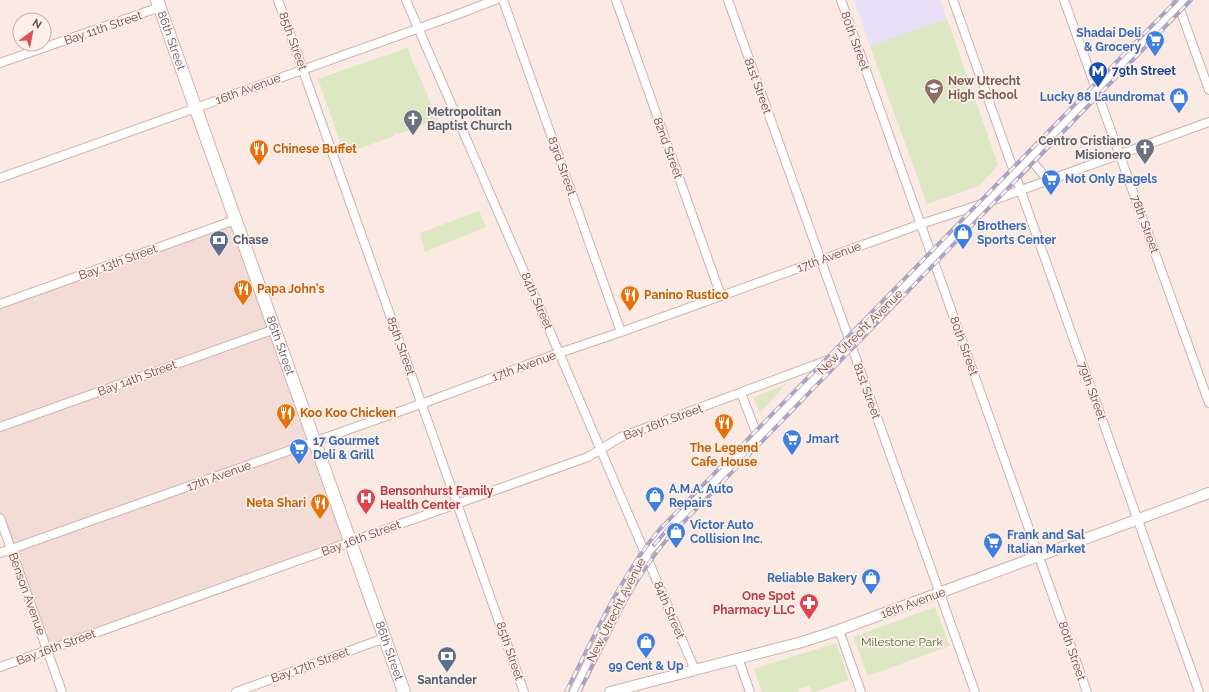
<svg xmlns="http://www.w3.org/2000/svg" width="1209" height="692" font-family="Raleway,sans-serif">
	<rect width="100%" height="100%" fill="#faeae3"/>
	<path fill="#f3dcd5" d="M235 220 351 542 47 650 0 518V304Z"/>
	<path fill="#e7e0f7" d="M854 0H940L998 165 979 186 927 204Z"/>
	<path fill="#dde7c3" d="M947 19 998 165 979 186 927 204 870 46Z
		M407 48 438 120 398 134 397 133 393 134 394 136 344 154 318 79Z
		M479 211 486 227 425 252 420 233Z
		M786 384 760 413 753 398Z
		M935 607 950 646 868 676 853 637Z
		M836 643 849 680 814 692H812L809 685 798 689 799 692H762L754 669Z"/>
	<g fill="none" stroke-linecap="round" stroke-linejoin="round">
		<g stroke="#cdb1ad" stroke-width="10">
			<path id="minor" d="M278 0 524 692
				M406 0 564 364 695 670
				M503 0 621 332
				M616 0 721 296
				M728 0 975 692
				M841 0 1087 692
				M953 0 1199 692
				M1064 0 1209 403
				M1177 1 1209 90
				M0 63 160 7
				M1031 160 1048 180
				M0 178 456 15 495 0
				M0 304 235 220
				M741 393 758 437
				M0 427 275 329
				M0 518 62 692
				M0 553 432 400 559 353 621 332 921 224 991 201 1209 122
				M839 630 861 692
				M738 658 750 692
				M0 667 588 457 621 437 831 359
				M236 692 385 638"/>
		</g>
		<g stroke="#cdb1ad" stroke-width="12">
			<path id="tertiary" d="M575 692 645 553 806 387 849 341 1015 176 1184 0
				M610 692 802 642 839 630 1209 493"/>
		</g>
		<g stroke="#d2b2ad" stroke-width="14">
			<g id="secondary">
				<path id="s1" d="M157 0 404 692"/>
			</g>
		</g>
		<use href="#minor" stroke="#fff" stroke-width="8"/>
		<use href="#tertiary" stroke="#fff" stroke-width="10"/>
		<use href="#secondary" stroke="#fff" stroke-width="12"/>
		<g stroke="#aaa3c3" stroke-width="4">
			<path id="rail" d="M654 545 672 524
				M566 692C594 636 619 579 659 530L1177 0
				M579 692C606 639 629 584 668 538L1191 0"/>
		</g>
		<use href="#rail" stroke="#feefe9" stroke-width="2.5" stroke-dasharray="8" stroke-linecap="butt"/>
	</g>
	<defs>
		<g id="supermarket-pin" transform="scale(1)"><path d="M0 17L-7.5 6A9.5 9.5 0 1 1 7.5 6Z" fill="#3f7fe0" stroke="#feefe9"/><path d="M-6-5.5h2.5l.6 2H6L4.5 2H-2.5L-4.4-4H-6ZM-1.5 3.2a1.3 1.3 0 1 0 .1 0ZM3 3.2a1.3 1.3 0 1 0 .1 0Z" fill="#fff"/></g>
		<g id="metro-pin" transform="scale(1)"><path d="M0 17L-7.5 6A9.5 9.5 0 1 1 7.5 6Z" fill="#1a4fb4" stroke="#feefe9"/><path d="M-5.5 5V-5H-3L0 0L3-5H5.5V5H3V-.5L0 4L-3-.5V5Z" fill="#fff"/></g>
		<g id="school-pin" transform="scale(1)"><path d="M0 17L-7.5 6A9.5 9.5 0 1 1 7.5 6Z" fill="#8d6e63" stroke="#feefe9"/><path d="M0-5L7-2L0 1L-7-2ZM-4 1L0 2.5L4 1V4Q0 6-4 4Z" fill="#fff"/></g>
		<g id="shop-pin" transform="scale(1)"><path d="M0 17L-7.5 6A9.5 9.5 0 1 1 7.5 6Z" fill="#3f7fe0" stroke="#feefe9"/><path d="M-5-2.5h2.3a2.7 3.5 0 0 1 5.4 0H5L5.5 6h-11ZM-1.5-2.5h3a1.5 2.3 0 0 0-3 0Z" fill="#fff"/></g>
		<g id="church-pin" transform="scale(1)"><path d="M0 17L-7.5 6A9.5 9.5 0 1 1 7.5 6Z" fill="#6b7280" stroke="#feefe9"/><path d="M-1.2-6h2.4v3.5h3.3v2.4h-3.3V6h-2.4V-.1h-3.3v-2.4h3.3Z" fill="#fff"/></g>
		<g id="restaurant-pin" transform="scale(1)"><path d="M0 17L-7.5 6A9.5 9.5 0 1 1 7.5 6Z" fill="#e8710a" stroke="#feefe9"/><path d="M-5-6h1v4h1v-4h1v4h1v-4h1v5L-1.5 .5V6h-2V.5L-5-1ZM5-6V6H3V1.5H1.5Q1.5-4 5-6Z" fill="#fff"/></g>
		<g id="bank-pin" transform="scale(1)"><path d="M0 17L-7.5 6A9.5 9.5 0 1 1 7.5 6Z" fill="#5c6f8a" stroke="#feefe9"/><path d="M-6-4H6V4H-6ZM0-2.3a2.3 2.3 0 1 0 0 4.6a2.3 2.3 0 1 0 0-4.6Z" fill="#fff"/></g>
		<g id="hospital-pin" transform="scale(1)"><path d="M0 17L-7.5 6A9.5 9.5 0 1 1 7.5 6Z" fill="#e0444e" stroke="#feefe9"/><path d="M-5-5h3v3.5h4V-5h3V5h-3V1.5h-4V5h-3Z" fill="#fff"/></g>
		<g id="pharmacy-pin" transform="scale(1)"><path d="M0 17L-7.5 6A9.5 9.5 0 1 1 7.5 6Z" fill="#e0444e" stroke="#feefe9"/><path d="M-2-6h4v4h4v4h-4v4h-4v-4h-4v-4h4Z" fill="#fff"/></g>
	</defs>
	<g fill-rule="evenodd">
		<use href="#supermarket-pin" x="1155" y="40"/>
		<use href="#metro-pin" x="1098" y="71"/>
		<use href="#school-pin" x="934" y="88"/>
		<use href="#shop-pin" x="1179" y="97"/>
		<use href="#church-pin" x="413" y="119"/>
		<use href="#church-pin" x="1145" y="148"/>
		<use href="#restaurant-pin" x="259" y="149"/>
		<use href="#supermarket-pin" x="1051" y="179"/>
		<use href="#shop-pin" x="963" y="233"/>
		<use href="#bank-pin" x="219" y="240"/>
		<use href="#restaurant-pin" x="243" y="289"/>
		<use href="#restaurant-pin" x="630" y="295"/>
		<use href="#restaurant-pin" x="286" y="413"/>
		<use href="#restaurant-pin" x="724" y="423"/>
		<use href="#supermarket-pin" x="792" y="439"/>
		<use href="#supermarket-pin" x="299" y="448"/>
		<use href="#shop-pin" x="655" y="496"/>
		<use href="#hospital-pin" x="366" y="498"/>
		<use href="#restaurant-pin" x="320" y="503"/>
		<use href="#shop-pin" x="676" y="532"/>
		<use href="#supermarket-pin" x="993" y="542"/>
		<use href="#shop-pin" x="871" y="578"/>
		<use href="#pharmacy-pin" x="809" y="603"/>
		<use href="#shop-pin" x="646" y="642"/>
		<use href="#bank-pin" x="447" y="656"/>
	</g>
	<g text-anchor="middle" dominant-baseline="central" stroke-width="3.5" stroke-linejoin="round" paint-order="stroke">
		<g font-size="12" fill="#714c4b" stroke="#feefe9">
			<text transform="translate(103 28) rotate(-19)">Bay 11th Street</text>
			<text stroke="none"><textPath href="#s1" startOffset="43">86th Street</textPath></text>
			<text transform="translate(293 41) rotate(70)">85th Street</text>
			<text transform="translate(855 41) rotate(70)">80th Street</text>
			<text transform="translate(758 86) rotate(70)">81st Street</text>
			<text transform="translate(248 89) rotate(-20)">16th Avenue</text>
			<text transform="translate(668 148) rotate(70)">82nd Street</text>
			<text transform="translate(562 166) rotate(70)">83rd Street</text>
			<text transform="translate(1145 224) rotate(70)">78th Street</text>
			<text transform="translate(829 257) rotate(-20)">17th Avenue</text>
			<text transform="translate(118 262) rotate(-20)">Bay 13th Street</text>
			<text transform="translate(537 301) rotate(66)">84th Street</text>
			<text transform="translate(860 332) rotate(-45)">New Utrecht Avenue</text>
			<text stroke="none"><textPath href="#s1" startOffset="367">86th Street</textPath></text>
			<text transform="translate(401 346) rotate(70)">85th Street</text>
			<text transform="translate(964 346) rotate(70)">80th Street</text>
			<text transform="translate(524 366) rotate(-20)">17th Avenue</text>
			<text transform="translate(137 378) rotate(-20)">Bay 14th Street</text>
			<text transform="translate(867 391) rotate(70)">81st Street</text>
			<text transform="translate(1092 391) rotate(70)">79th Street</text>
			<text transform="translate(663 422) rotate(-20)">Bay 16th Street</text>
			<text transform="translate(219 476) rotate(-20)">17th Avenue</text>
			<text transform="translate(361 538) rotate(-20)">Bay 16th Street</text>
			<text transform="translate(27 594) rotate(70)">Benson Avenue</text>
			<text transform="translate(913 603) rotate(-20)">18th Avenue</text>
			<text transform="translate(616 610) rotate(-63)">New Utrecht Avenue</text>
			<text transform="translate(669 610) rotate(67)">84th Street</text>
			<text transform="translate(56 647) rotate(-20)">Bay 16th Street</text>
			<text stroke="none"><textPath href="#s1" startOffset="691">86th Street</textPath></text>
			<text transform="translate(510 651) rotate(71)">85th Street</text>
			<text transform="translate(1072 651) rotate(71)">80th Street</text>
			<text transform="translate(310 665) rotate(-20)">Bay 17th Street</text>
		</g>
		<g font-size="12" font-weight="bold" fill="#366cbe" stroke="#feefe9" text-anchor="start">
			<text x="1141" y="33" text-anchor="end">Shadai Deli<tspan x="1141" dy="14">&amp; Grocery</tspan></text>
			<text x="1165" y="97" text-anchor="end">Lucky 88 Laundromat</text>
			<text x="1065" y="179">Not Only Bagels</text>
			<text x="977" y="226">Brothers<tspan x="977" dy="14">Sports Center</tspan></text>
			<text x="806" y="439">Jmart</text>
			<text x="313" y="441">17 Gourmet<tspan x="313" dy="14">Deli &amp; Grill</tspan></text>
			<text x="669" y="489">A.M.A. Auto<tspan x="669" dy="14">Repairs</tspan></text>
			<text x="690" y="525">Victor Auto<tspan x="690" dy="14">Collision Inc.</tspan></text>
			<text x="1007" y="535">Frank and Sal<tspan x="1007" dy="14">Italian Market</tspan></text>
			<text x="857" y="578" text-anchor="end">Reliable Bakery</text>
			<text x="646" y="666" text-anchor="middle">99 Cent &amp; Up</text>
		</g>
		<g font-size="12" font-weight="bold" fill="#164399" stroke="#feefe9" text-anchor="start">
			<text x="1112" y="71">79th Street</text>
		</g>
		<g font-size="12" font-weight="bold" fill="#785e54" stroke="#feefe9" text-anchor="start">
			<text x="948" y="81">New Utrecht<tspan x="948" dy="14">High School</tspan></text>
		</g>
		<g font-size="12" font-weight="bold" fill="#5b616d" stroke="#feefe9" text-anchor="start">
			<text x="427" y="112">Metropolitan<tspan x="427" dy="14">Baptist Church</tspan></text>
			<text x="1131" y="141" text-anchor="end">Centro Cristiano<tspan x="1131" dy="14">Misionero</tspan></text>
		</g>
		<g font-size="12" font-weight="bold" fill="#c56008" stroke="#feefe9" text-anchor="start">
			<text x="273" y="149">Chinese Buffet</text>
			<text x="257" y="289">Papa John's</text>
			<text x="644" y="295">Panino Rustico</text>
			<text x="300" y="413">Koo Koo Chicken</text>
			<text x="724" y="448" text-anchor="middle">The Legend<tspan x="724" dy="14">Cafe House</tspan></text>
			<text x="306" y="503" text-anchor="end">Neta Shari</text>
		</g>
		<g font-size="12" font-weight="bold" fill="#4e5e75" stroke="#feefe9" text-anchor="start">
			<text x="233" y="240">Chase</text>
			<text x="447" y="680" text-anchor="middle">Santander</text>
		</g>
		<g font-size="12" font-weight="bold" fill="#be3a42" stroke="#feefe9" text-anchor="start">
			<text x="380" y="491">Bensonhurst Family<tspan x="380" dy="14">Health Center</tspan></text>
			<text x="795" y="596" text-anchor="end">One Spot<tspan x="795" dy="14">Pharmacy LLC</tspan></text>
		</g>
		<g font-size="12" fill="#5e7041" stroke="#feefe9">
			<text x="902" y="642">Milestone Park</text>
		</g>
	</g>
	<g transform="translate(32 32) rotate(32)"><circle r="19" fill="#feefe9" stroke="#c6aeaa"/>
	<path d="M0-3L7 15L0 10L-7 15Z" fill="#dd4f5c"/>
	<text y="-6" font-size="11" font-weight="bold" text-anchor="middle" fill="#714c4b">N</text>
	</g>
</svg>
